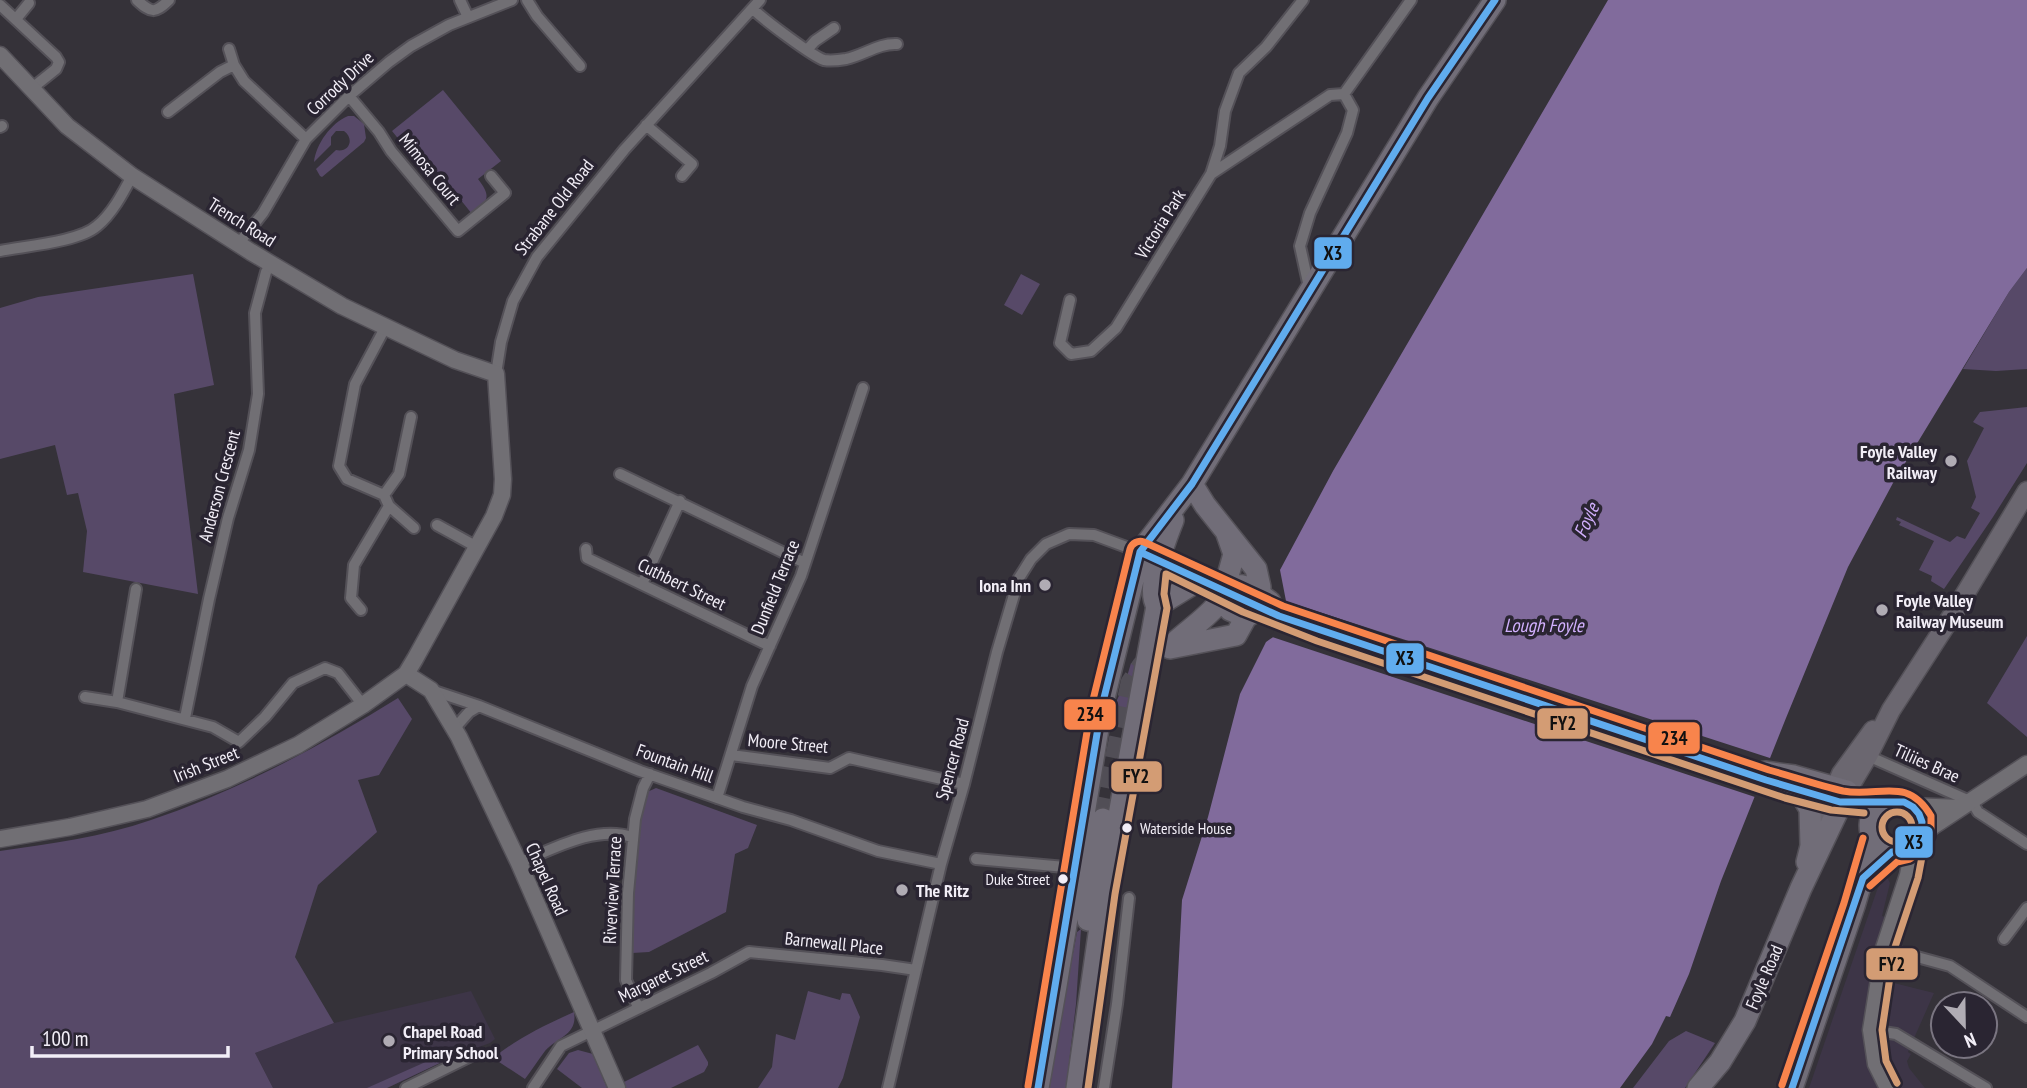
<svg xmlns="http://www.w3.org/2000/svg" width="2027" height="1088" font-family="'PT Sans Narrow',sans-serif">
	<rect width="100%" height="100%" fill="#353239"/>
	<path fill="#3d3547" d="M1887 877 1890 883 1882 916 1885 917 1866 976 1934 993 1908 1052 1911 1054 1907 1061 1909 1068 1925 1088H1809L1877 890 1883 878Z
		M471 991 495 1039 490 1043 449 1058 387 1088H273L255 1053 334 1023Z"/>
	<path fill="#574968" d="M443 90 501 161 478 179C492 197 488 201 472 214L460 199 452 205 392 131Z
		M348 116H354L364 124 366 138 364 142 322 177 320 176 316 169 336 150C349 153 355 139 344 131H336L331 137V145L314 162C316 144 331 123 348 116Z
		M2027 268V369L1996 371 1963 369 2009 292Z
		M193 274 214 385 174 394 198 594 83 572 87 531 78 493 67 495 55 445 0 459V308L38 297Z
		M1021 274 1040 284 1022 315 1004 305Z
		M2027 407V463L1993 517 1944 589 1931 581 1932 576 1919 570 1934 541 1899 525 1901 522 1896 520 1897 517 1950 542 1957 536 1965 539 1980 513 1971 508 1976 497 1967 461 1984 428 1973 422 1980 412Z
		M2027 636V737L1987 703Z
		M1131 663 1136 665 1128 720 1109 718 1126 680Z
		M398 698 412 719 379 775 358 780 377 832 318 885 295 957 334 1023 255 1053 273 1088H0V851C50 844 102 837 151 820 239 790 319 747 398 698Z
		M656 788 757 825 748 848 735 854 726 912 649 952 632 953C634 900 634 845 645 793Z
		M1081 929 1076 1004 1066 1088H1048L1077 932Z
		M808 991 840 1000 842 993 850 994 860 1017 843 1078 838 1088H758L772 1067 776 1034 795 1040Z
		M574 1012C578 1035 557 1037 545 1051 538 1060 532 1070 525 1079L493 1058C518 1038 545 1025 574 1012Z
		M1686 1031 1715 1043 1685 1088H1633L1669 1041Z
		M698 1045 708 1062V1065L704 1072 671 1088H625L622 1083Z
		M578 1050 593 1054 607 1088H582L557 1069 569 1053Z
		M439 1056 442 1062 387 1088H367Z"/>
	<path fill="#816b9c" d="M1608 0H2027V268L2009 292 1893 483 1848 567 1786 718 1721 881 1689 974 1670 1017 1666 1016 1652 1044 1620 1088H1172L1182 900 1208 817 1240 694 1266 642 1276 635 1286 601 1280 570 1333 471Z"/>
	<path fill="#353239" d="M1282 600 1773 759 1758 798 1269 636 1273 633Z"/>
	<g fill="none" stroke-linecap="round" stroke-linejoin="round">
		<path stroke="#514e56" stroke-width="21" stroke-dasharray="21 10" stroke-linecap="butt" d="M1103 819 1131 683 1142 666 1151 660"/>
		<g stroke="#545158" stroke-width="14">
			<path id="street" d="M137 0C151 13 155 14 169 0
				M460 0 468 17
				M527 0 537 16 580 66
				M0 5 56 57 59 62 56 69 31 89
				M753 9C763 19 812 56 824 60 830 61 840 60 846 59 864 55 879 43 897 44
				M16 19 29 3
				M229 49 234 65 244 81 306 139
				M807 50 815 41 834 28
				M349 96 379 132 391 151 458 231 505 193 491 176
				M168 112 220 72 234 65
				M646 125 692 164 682 176
				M0 127 2 126
				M1211 174 1220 146 1225 111 1239 73 1266 47 1303 0
				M239 243 263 213 306 139 349 96 389 62 411 46 449 25 512 0
				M0 251C25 246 79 242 97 226 112 214 123 193 132 176
				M1309 287 1300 246 1310 213 1347 133 1353 110 1344 94 1411 0
				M1070 300 1060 343 1071 354 1091 351 1116 328 1211 174 1330 95 1344 94
				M496 374 501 342 513 301 537 257 624 150 760 0
				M620 474 805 563
				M384 495 347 479 339 466 355 384 386 326
				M389 506 414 528
				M437 525 477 547
				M586 549 587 558 770 646
				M642 584 680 501
				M361 610 351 598 354 565 389 506 384 495 399 474 411 417
				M431 690 479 706 640 771 743 807 791 820 878 851 941 864
				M85 697 117 702 213 727 239 742 265 717 293 683 325 668 338 673 363 705
				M117 702 136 589
				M185 718 209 599 228 518 249 450 258 394 255 313 266 272 272 263
				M454 729 469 712 479 706
				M731 755 830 768 849 758 964 784
				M1868 756 1972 802 1978 812 2027 844
				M717 798 752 686 801 576 863 388
				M976 859 1076 868
				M519 863C553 849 595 825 632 837
				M2004 939 2027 908
				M1884 948 1950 966 2027 1017
				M638 1007 626 980 628 893 635 819 643 788 650 774
				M1871 1030 1896 1034 1986 1088
				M406 1088 475 1054
				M533 1088 561 1046 711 973 749 952 882 965 916 970
				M888 1088 941 864 964 784 997 652 1019 578 1031 559 1046 544 1069 534 1094 535 1140 552
				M1104 1088 1117 1004 1129 898"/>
		</g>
		<g stroke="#545158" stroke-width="19">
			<path id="secondary" d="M0 55 67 126 132 176 251 252 342 306 455 360 496 374 503 479 502 495 494 516 415 659 406 674 363 705 298 745 227 779 147 809 70 827 0 839
				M406 674 431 690 459 737 519 863 617 1088
				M1911 806 1960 808
				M1921 834 2027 764
				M1888 1088 1876 1064 1871 1030 1884 948 1908 875 1914 844"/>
		</g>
		<g stroke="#545158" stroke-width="21">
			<path id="primary" d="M1847 791 1868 756 1891 710 1953 614 2027 491
				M1813 840 1841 774 1873 730"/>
		</g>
		<g stroke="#545158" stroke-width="24">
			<path id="highway" d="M1227 534 1234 554 1223 594 1226 605 1230 610 1246 617
				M1146 554 1206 582
				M1157 606 1201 579
				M1170 647C1184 633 1203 621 1216 606 1221 599 1225 589 1235 586 1246 583 1262 596 1270 602
				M1170 648 1236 635 1246 617 1256 611 1259 604 1260 587 1256 569 1205 505 1192 484
				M1801 794 1810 809 1811 846 1807 862
				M1845 802C1867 805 1910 792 1920 818 1922 823 1922 829 1921 834 1907 879 1838 829 1888 802
				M1088 920 1091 884 1103 819
				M1038 1088 1056 986 1101 710 1140 552 1192 484 1428 98 1495 0
				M1077 1088 1105 892 1157 606C1145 588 1166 539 1173 520
				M1698 1088 1720 1062 1745 1021 1801 888 1847 791 1794 776 1765 772
				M1792 1088 1854 906 1874 838"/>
		</g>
		<use href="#street" stroke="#716f74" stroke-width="10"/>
		<use href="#secondary" stroke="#716f74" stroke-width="16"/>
		<use href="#primary" stroke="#6b6770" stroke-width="18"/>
		<use href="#highway" stroke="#716d78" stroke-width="21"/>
		<g stroke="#545158" stroke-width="24" stroke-linecap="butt">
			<path id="highway-bridge" d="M1206 582 1279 616 1766 780 1845 802"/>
		</g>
		<use href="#highway-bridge" stroke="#716d78" stroke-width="21"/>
		<g stroke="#2a2532" stroke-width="12">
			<path id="bus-1" d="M1140 552 1279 616 1766 780 1840 802H1904L1913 807 1919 814 1922 822 1921 831 1917 839 1911 846 1903 851 1892 852 1863 878 1792 1088
				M1038 1088 1101 710 1140 552 1192 484 1428 98 1495 0"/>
		</g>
		<g stroke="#2a2532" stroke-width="12">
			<path id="bus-2" d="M1882 827a15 15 0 1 1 30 0a15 15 0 1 1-30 0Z
				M1897 1083 1886 1061 1882 1030 1894 950 1918 878 1924 846
				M1088 1088 1115 894 1167 608 1164 594 1166 574 1243 612 1317 641 1785 798 1831 810 1864 813"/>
		</g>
		<g stroke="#2a2532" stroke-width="12">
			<path id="bus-3" d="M1782 1085 1844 903 1863 838
				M1028 1086 1091 708 1130 549C1132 543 1138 540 1144 542L1283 606 1769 770C1794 777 1818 785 1843 791 1879 798 1907 775 1931 816V836L1925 848 1910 859 1897 862 1870 886"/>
		</g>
		<use href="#bus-1" stroke="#60acee" stroke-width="7"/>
		<use href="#bus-2" stroke="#d39c74" stroke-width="7"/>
		<use href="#bus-3" stroke="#f8844c" stroke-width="7"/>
	</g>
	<g fill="#b0acb4" stroke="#2a2532" stroke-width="2.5">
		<circle cx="1951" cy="461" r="7"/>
		<circle cx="1045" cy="585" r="7"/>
		<circle cx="1882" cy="610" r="7"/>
		<circle cx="902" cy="890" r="7"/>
		<circle cx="389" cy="1041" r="7"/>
	</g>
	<g fill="#f2eef7" stroke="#2a2532" stroke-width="2.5">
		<circle cx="1127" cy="828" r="6"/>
		<circle cx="1063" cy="879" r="6"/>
	</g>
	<g text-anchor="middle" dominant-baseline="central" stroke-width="7" stroke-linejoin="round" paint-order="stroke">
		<g font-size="16" fill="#f2eef7" stroke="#2a2532" text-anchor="start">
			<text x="1140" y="828">Waterside House</text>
			<text x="1050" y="879" text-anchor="end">Duke Street</text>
		</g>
		<g font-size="18" fill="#f2eef7" stroke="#2a2532">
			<text transform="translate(340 83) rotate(-43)">Corrody Drive</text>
			<text transform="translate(430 169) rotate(51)">Mimosa Court</text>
			<text transform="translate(554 207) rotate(-52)">Strabane Old Road</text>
			<text transform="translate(242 222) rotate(32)">Trench Road</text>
			<text transform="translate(1160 224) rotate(-58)">Victoria Park</text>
			<text transform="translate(219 486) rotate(-75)">Anderson Crescent</text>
			<text transform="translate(682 584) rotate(26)">Cuthbert Street</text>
			<text transform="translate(775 587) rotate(-68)">Dunfield Terrace</text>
			<text transform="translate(788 743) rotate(5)">Moore Street</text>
			<text transform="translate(952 759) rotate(-75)">Spencer Road</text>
			<text transform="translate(675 763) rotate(20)">Fountain Hill</text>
			<text transform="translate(1927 763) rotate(24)">Tiliies Brae</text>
			<text transform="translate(206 764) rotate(-22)">Irish Street</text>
			<text transform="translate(547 879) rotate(66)">Chapel Road</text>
			<text transform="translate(612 890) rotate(-87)">Riverview Terrace</text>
			<text transform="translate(834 943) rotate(6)">Barnewall Place</text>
			<text transform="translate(663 976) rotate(-26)">Margaret Street</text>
			<text transform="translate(1764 977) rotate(-67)">Foyle Road</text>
		</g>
		<g font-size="18" font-weight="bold" fill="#f2eef7" stroke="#2a2532" text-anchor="start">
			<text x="1937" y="451" text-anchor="end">Foyle Valley<tspan x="1937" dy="21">Railway</tspan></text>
			<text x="1031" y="585" text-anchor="end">Iona Inn</text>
			<text x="1896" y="600">Foyle Valley<tspan x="1896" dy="21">Railway Museum</tspan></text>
			<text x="916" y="890">The Ritz</text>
			<text x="403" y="1031">Chapel Road<tspan x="403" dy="21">Primary School</tspan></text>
		</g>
		<g font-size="19" font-style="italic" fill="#d2b0fe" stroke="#2a2532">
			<text transform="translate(1586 520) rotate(-66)">Foyle</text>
			<text x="1544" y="625">Lough Foyle</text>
		</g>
	</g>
	<g stroke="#2a2532" stroke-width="2.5">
		<rect x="1313" y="236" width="40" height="34" rx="7" fill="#60acee"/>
		<rect x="1385" y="642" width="40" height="33" rx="7" fill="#60acee"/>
		<rect x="1063" y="698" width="54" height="33" rx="7" fill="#f8844c"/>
		<rect x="1536" y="707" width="53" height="33" rx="7" fill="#d39c74"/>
		<rect x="1647" y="721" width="54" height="34" rx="7" fill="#f8844c"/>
		<rect x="1110" y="760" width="53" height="33" rx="7" fill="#d39c74"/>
		<rect x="1894" y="825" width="40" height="34" rx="7" fill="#60acee"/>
		<rect x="1865" y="947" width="54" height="34" rx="7" fill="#d39c74"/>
	</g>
	<g font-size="19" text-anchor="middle" font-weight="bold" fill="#111">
		<text x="1333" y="260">X3</text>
		<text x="1405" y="665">X3</text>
		<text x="1090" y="721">234</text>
		<text x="1563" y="730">FY2</text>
		<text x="1674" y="745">234</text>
		<text x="1136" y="783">FY2</text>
		<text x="1914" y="849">X3</text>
		<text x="1892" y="971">FY2</text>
	</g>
	<g transform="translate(1964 1025) rotate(158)"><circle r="33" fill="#2a2532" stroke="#7a7581" stroke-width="2"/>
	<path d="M0-5L12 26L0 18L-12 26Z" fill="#b0acb4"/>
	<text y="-10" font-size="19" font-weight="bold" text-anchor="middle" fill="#f2eef7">N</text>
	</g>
	<path d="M32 1046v10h196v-10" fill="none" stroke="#f2eef7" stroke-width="3.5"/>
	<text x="42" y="1046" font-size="21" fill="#f2eef7" stroke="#2a2532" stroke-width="5" paint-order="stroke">100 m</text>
</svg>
